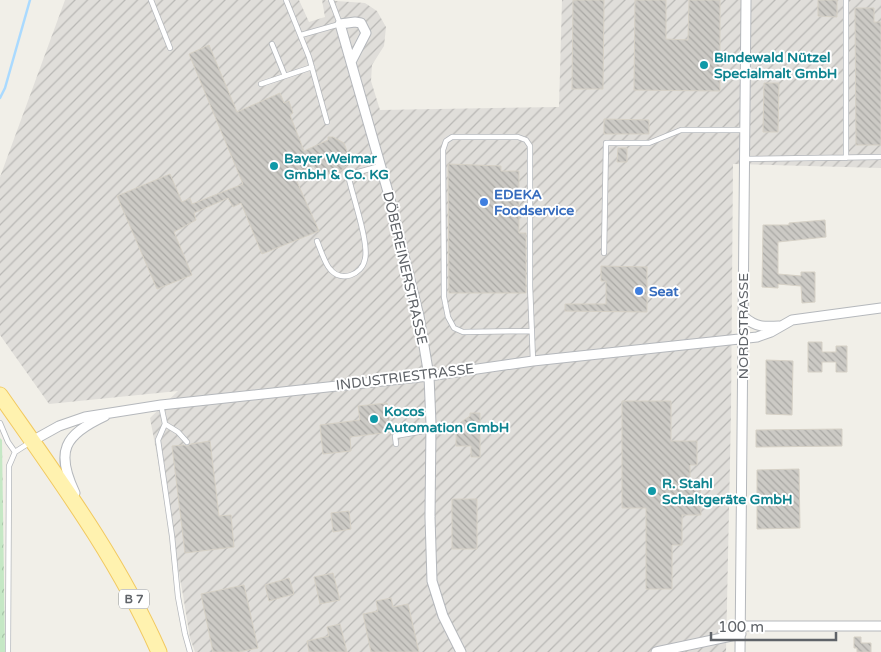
<svg xmlns="http://www.w3.org/2000/svg" width="881" height="652" font-family="'Varela Round',sans-serif">
	<defs>
		<pattern id="industrial-furrows" width="10" height="10" patternUnits="userSpaceOnUse" patternTransform="scale(1.25)"><rect width="10" height="10" fill="#e0deda"/><path d="M-1 1l2-2M0 10L10 0M9 11l2-2" fill="none" stroke="#b9b8b5"/></pattern>
		<pattern id="forest-crowns" width="20" height="18" patternUnits="userSpaceOnUse" patternTransform="scale(1.25)"><rect width="20" height="18" fill="#c5e8c5"/><path d="M2 6a3 3 0 1 1 6 0M12 15a3 3 0 1 1 6 0" fill="none" stroke="#a3c0a4"/></pattern>
		<pattern id="building-back-hatch" width="6" height="6" patternUnits="userSpaceOnUse" patternTransform="scale(1.25)"><rect width="6" height="6" fill="#cccac5"/><path d="M-1 5l2 2M0 0l6 6M5-1l2 2" fill="none" stroke="#a9a8a4"/></pattern>
	</defs>
	<rect width="100%" height="100%" fill="#f1efe8"/>
	<path fill="url(#industrial-furrows)" d="M65 0H299L309 22 325 17 322 0 365 3 377 11 386 27 384 46 372 65 371 81 380 110 559 107 562 0H881V168L733 164 731 413 726 652H195L190 638 183 595 150 418 178 391 49 404 0 335V177Z"/>
	<path fill="url(#forest-crowns)" d="M0 438 2 440 5 652H0Z"/>
	<g fill="none" stroke-linecap="round" stroke-linejoin="round">
		<path stroke="#aadaff" stroke-width="2.5" d="M0 98 5 88 30 0"/>
	</g>
	<path fill="url(#building-back-hatch)" stroke="#d6d1c6" d="M573 0H604L603 89H572Z
		M635 0H666V39L688 40 689 0H720V91L634 90Z
		M818 0H837V17L818 16Z
		M855 8H874V22H881V145H856Z
		M209 45 237 112 280 93 284 103 289 101 293 113 290 115 304 151 328 140V137H333L344 143 349 157 346 166 337 174 331 175 321 174 313 166 294 175 319 231 262 254 241 203 233 207 228 198 194 213 196 220 174 232 192 275 157 289 117 196 170 174 182 202 190 198 192 204 243 184 189 54Z
		M764 83H779L778 132H763Z
		M604 119 649 120V134H604Z
		M618 148H627V162H617Z
		M448 164 501 166V171H519V233H526V293H449Z
		M825 220 826 237 778 242V274L801 276V272H815V302L802 303 801 286 778 284V288L762 287 763 225H789V223Z
		M601 266 647 267V312L565 311V304H606V281H601Z
		M808 342H822V352H836V346H847V372H836V362H822V372H808Z
		M766 360 793 361 792 415 766 414Z
		M622 401H671V441H697V465H690V481H700L701 515H682V545H672V589H646V508H622Z
		M387 403 391 432 350 437 351 451 323 454 320 425 360 420 358 406Z
		M470 413H480V457H471V446H456V428L461 422 470 416Z
		M842 429V446L756 447V430Z
		M210 441 219 516 231 515 234 547 185 553 172 446 184 445 187 446 191 444Z
		M799 469 800 528 757 529V470Z
		M452 499H477V549H452Z
		M349 511 351 529 333 532 331 513Z
		M333 573 340 600 320 604 314 577Z
		M289 578 294 594 269 601 265 585Z
		M244 585 258 648 239 652H213L201 594Z
		M391 598 393 607 408 604 419 652H371L363 614 378 611 376 601Z
		M340 624 347 652H309L307 641 329 636 327 627Z
		M854 637H861V643H871V652H857V648H854Z"/>
	<g fill="none" stroke-linecap="round" stroke-linejoin="round">
		<g stroke="#b5b8bc" stroke-width="6">
			<path id="service" d="M151 0 170 48
				M286 0 309 57 327 122
				M846 0V158
				M301 35 340 24 331 0
				M272 44 285 76
				M261 84 312 67
				M745 159 881 157
				M317 241C320 248 325 264 330 269 341 283 362 275 365 259 369 243 353 197 349 179L355 173 380 166
				M604 253 606 143H649L681 130H745
				M532 331 463 332 454 328 448 317 444 297 443 150 446 141 452 137H518L526 140 530 146V286L533 361
				M161 405 165 424 178 432 187 442
				M0 423 8 442 15 452
				M165 424 158 440 172 536 178 597 185 634 190 652
				M396 444 395 436 430 430
				M8 652 9 466 15 452 29 443"/>
		</g>
		<g stroke="#b5b8bc" stroke-width="11">
			<path id="minor" d="M351 62 366 33 361 23 355 22 340 24 390 199 419 316 429 376 431 424 430 517 432 581 443 616 461 652
				M744 317C756 327 763 327 779 326
				M32 441 59 426 85 417 161 405 429 376 533 361 730 340 757 337 771 332 792 320 881 308
				M75 493C55 451 64 435 105 416
				M741 626H881
				M656 652 741 634
				M740 652 746 0"/>
		</g>
		<g stroke="#f2c960" stroke-width="17">
			<path id="primary" d="M0 395C58 478 118 559 159 652"/>
		</g>
		<use href="#service" stroke="#fff" stroke-width="4.5"/>
		<use href="#minor" stroke="#fff" stroke-width="9"/>
		<use href="#primary" stroke="#fff2af" stroke-width="15"/>
	</g>
	<g fill="#0f9aa8" stroke="#fff" stroke-width="2">
		<circle cx="704" cy="65" r="5"/>
		<circle cx="274" cy="166" r="5"/>
		<circle cx="374" cy="419" r="5"/>
		<circle cx="652" cy="491" r="5"/>
	</g>
	<g fill="#3f7fe0" stroke="#fff" stroke-width="2">
		<circle cx="484" cy="202" r="5"/>
		<circle cx="639" cy="291" r="5"/>
	</g>
	<g text-anchor="middle" dominant-baseline="central" stroke-width="4" stroke-linejoin="round" paint-order="stroke">
		<rect fill="#fff" stroke="#8f9295" stroke-width="1" x="119" y="589.5" width="30" height="19" rx="4"/>
		<g font-size="12" font-weight="bold" fill="#5f6368">
			<text x="134" y="599">B 7</text>
		</g>
		<g font-size="14" font-weight="bold" fill="#0d838f" stroke="#fff" text-anchor="start">
			<text x="714" y="57">Bindewald Nützel<tspan x="714" dy="16">Specialmalt GmbH</tspan></text>
			<text x="284" y="158">Bayer Weimar<tspan x="284" dy="16">GmbH &amp; Co. KG</tspan></text>
			<text x="384" y="411">Kocos<tspan x="384" dy="16">Automation GmbH</tspan></text>
			<text x="662" y="483">R. Stahl<tspan x="662" dy="16">Schaltgeräte GmbH</tspan></text>
		</g>
		<g font-size="14" font-weight="bold" fill="#366cbe" stroke="#fff" text-anchor="start">
			<text x="494" y="194">EDEKA<tspan x="494" dy="16">Foodservice</tspan></text>
			<text x="649" y="291">Seat</text>
		</g>
		<g font-size="14" fill="#5f6368" stroke="#fff">
			<text transform="translate(405 268) rotate(77)">DÖBEREINERSTRASSE</text>
			<text transform="translate(743 326) rotate(-90)">NORDSTRASSE</text>
			<text transform="translate(405 377) rotate(-7)">INDUSTRIESTRASSE</text>
		</g>
	</g>
	<path d="M711 632v8h125v-8" fill="none" stroke="#5f6368" stroke-width="2.5"/>
	<text x="718" y="632" font-size="15" fill="#5f6368" stroke="#ffffff" stroke-width="4" paint-order="stroke">100 m</text>
</svg>
